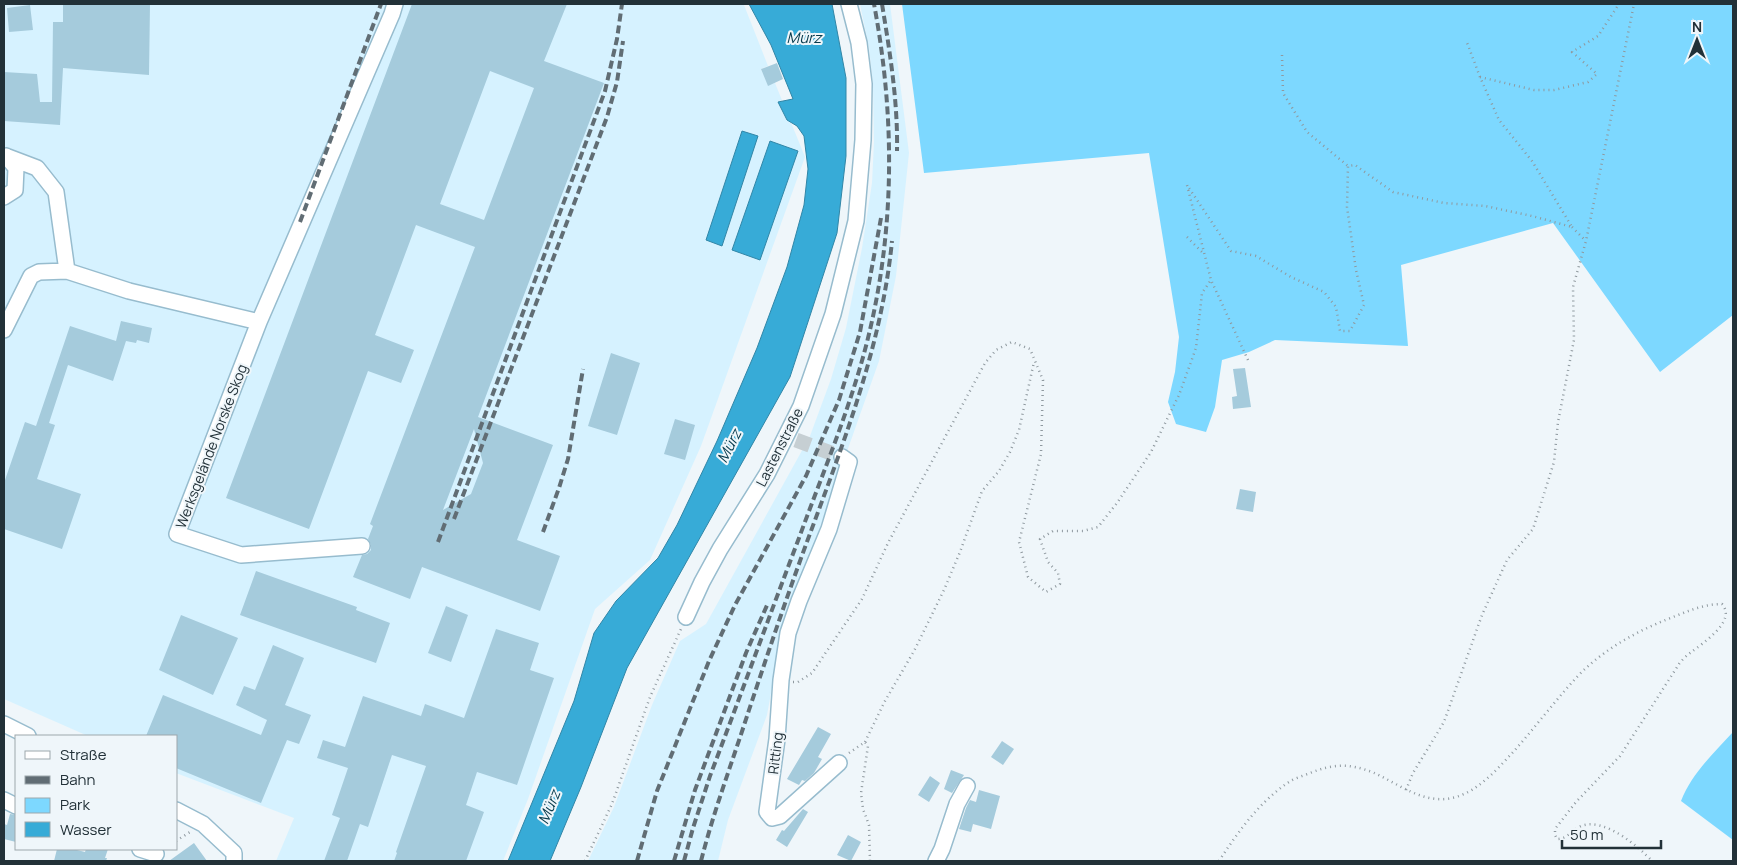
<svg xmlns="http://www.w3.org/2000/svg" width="1737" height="865" font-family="Manrope,sans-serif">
	<rect width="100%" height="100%" fill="#eff6fa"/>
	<path fill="#d6f2ff" d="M4 4H742L744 5 768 66 761 69 768 85 775 83 805 157 701 446 650 560 595 609 528 799 503 861H276L294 818 176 773V736H88L4 699Z
		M860 4H890L909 153 896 276 879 361 781 638 767 715 728 820 718 861H588L614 807 652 705 680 641 706 624 810 436 831 379 846 328 862 248 872 183 874 142 873 84 869 48Z"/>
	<path fill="#7dd8ff" d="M902 4H1733V315L1660 372 1553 223 1401 265 1408 346 1275 340 1249 352 1222 360 1215 407 1206 432 1176 424 1168 402 1175 372 1179 337 1149 153 924 173Z
		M1733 732V840L1681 801C1692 773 1713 754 1733 732Z"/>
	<path fill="#37abd7" stroke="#3186a7" d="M749 4H832L846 78V156L837 233 790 377 627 668 581 787 550 861H508L574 701 594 633 616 601 658 558 677 525 717 441 757 348 787 267 804 205 808 169 804 136 797 126 787 120 778 102 793 99 771 45Z
		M742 131 758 136 722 246 706 240Z
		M770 141 798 151 760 260 732 250Z"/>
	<path fill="#a5cbdc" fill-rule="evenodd" d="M63 4H150L149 75 63 68 60 125 4 121V72L37 74 40 102H52L53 22H63Z
		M412 4H567L544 61 604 83 478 417 553 445 517 540 560 556 540 611 422 567 410 599 353 577 362 555 367 554 371 550V545L368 539 373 526 370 524 475 247 416 225 375 335 414 350 401 383 368 371 309 529 226 498ZM490 71 534 88 484 220 440 204ZM474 429 483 463 471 494 443 510Z
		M30 5 33 30 9 32 7 8Z
		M777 63 783 79 768 86 761 69Z
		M121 321 152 328 149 343 137 340 136 343 126 341 113 381 68 365 49 423 55 425 37 479 81 494 62 549 4 529V483L25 422 36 426 70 326 116 341Z
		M611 353 640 363 617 435 588 426Z
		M1245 368 1251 407 1233 409 1232 397 1237 396 1233 369Z
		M675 419 695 425 685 460 664 454Z
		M1240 489 1256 492 1253 512 1236 509Z
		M256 571 357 607 356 610 390 623 376 663 240 615Z
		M446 606 468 615 451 662 428 653Z
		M181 615 238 638 213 695 159 670Z
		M496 629 539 643 530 670 554 678 517 785 477 772 466 805 484 812 466 861H394L397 853 396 852 426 766 392 755 368 827 360 824 347 861H324L340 818 332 815 348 768 317 758 323 740 345 747 363 696 421 716 425 704 464 718Z
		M273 645 304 658 285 705 311 715 299 744 287 740 261 803 176 768V736H146L163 695 261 735 267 720 236 705 244 686 255 690Z
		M818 727 831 734 818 757 822 759 814 773 805 781 802 780 799 785 787 779Z
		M1002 741 1014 749 1003 765 991 757Z
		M951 770 964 775 952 793 944 789Z
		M930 776 940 783 929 802 918 795Z
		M979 790 1000 796 991 829 973 824 971 832 959 829 966 808 970 800 976 802Z
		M803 809 808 812 787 847 776 840 782 830 784 831Z
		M10 814 16 815V842L4 839V824L7 825Z
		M848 835 861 842 851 861 837 855Z
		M194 843 207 861H169Z
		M57 849H73L85 852 86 849H108L105 858H107L106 861H54Z"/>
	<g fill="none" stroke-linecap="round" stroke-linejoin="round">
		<path stroke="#c6cfd3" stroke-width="15" stroke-dasharray="15 8" stroke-linecap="butt" d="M796 440 842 457"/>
		<g stroke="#97bcce" stroke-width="18">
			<path id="minor" d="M8 157 37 168 56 192 67 271 129 291 259 322
				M4 197 15 190 16 168 6 156
				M4 330 31 276 39 272 67 271
				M362 546 241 555 177 534 259 322 392 14 395 4
				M686 617 702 582 720 549 767 474 801 406 833 314 856 221 863 140 864 84 859 43 849 4
				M4 724 28 736
				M839 763 780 816 772 818 767 812 777 739 781 680 788 633 799 601 829 529 849 462 842 457
				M4 800 16 806
				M176 810 203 824 234 853V861
				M140 849 156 854
				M936 861 942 849 957 804 967 786"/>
		</g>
		<path stroke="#8f999f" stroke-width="2.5" stroke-dasharray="1 4" stroke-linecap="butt" d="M1282 55 1283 93 1307 132 1348 166
			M1480 77 1534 90H1554L1588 82 1597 74 1572 52 1598 36 1619 4
			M1572 227 1586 241
			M1187 237 1204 254
			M1248 360 1211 280 1187 185 1231 251 1256 256 1291 277 1324 292 1336 307 1340 331H1350L1364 305 1356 270 1347 207 1348 166 1355 165 1393 192 1444 203 1485 206 1532 216 1572 227 1532 161 1499 120 1480 77 1466 40
			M793 682H798L812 673 862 599 888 543 985 363 996 350 1012 342 1030 349 1043 380 1041 454 1019 542 1028 577 1046 592 1060 584 1058 573 1048 562 1040 539 1053 531H1083L1098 527 1117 503 1151 452 1179 395 1196 348 1202 293 1211 280
			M865 742 885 701 914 651 944 590 960 552 982 491 999 471 1010 452 1019 430 1034 362
			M849 753 865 742 868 746 861 793 863 809 869 825 870 861
			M1406 790 1413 773 1444 722 1482 615 1507 560 1533 529 1554 462 1558 422 1574 340 1573 287 1586 241 1634 4
			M176 841 190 832
			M585 861 612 804 650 697 681 629
			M1219 861C1238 832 1259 802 1289 782 1295 778 1303 776 1310 773 1333 764 1348 763 1372 772 1402 785 1429 810 1464 794 1484 785 1500 766 1515 750 1536 726 1555 701 1576 678 1601 651 1635 632 1668 619 1686 612 1703 604 1722 604 1737 621 1703 643 1690 653 1686 656 1682 660 1679 664L1620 756 1576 802 1555 829V835L1557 839C1567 839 1573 830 1581 826 1604 817 1638 846 1652 861"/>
		<use href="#minor" stroke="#fff" stroke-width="15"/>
		<path stroke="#616d74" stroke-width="4" stroke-dasharray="8 4" stroke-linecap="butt" d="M882 4C890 53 898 102 897 151
			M300 222 381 4
			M454 519 607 117 617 82 623 41
			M543 532 559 488 568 459 583 369
			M438 542 605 91 617 39 622 4
			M637 861 657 791 709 661 735 605 806 476 839 400 860 332 881 218
			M674 861 695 790 746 653 768 603
			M684 861 693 828 710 776C740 697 769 617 799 538 819 483 842 428 859 371 895 251 897 126 874 4
			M701 861C714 810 733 760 749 710 769 650 789 590 811 531 846 436 882 343 892 241"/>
	</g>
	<g text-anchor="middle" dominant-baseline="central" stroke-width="4" stroke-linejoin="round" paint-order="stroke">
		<g font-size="14" fill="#223138" stroke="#eff6fa">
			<text transform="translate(211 446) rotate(-69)">Werksgelände Norske Skog</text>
			<text transform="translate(779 447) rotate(-63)">Lastenstraße</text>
			<text transform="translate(775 753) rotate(-83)">Ritting</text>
		</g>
		<g font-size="15" font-style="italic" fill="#083b4d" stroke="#eff6fa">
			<text x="804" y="37">Mürz</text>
			<text transform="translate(729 446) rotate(-63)">Mürz</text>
			<text transform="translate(549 807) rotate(-68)">Mürz</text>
		</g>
	</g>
	<rect width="1737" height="865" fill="none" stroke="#223138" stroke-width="10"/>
	<rect x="15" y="735" width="162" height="115" fill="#eff6fa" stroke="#9da7ac"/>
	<rect x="25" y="751" width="25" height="8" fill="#ffffff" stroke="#9da7ac"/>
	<text x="60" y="760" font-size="15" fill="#223138">Straße</text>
	<rect x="25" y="776" width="25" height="8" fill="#616d74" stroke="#9da7ac"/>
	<text x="60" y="785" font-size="15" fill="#223138">Bahn</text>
	<rect x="25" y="798" width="25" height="15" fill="#7dd8ff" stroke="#9da7ac"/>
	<text x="60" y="810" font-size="15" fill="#223138">Park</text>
	<rect x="25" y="822" width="25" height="15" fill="#37abd7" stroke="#9da7ac"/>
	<text x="60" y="835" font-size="15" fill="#223138">Wasser</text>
	<g transform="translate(1697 40)" stroke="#eff6fa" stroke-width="4" paint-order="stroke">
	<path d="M0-4L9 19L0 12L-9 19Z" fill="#223138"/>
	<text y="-8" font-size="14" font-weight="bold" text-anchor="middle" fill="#223138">N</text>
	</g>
	<path d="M1562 840v8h99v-8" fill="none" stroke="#223138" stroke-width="2.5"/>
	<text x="1570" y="840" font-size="15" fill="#223138" stroke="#eff6fa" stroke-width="4" paint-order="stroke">50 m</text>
</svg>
